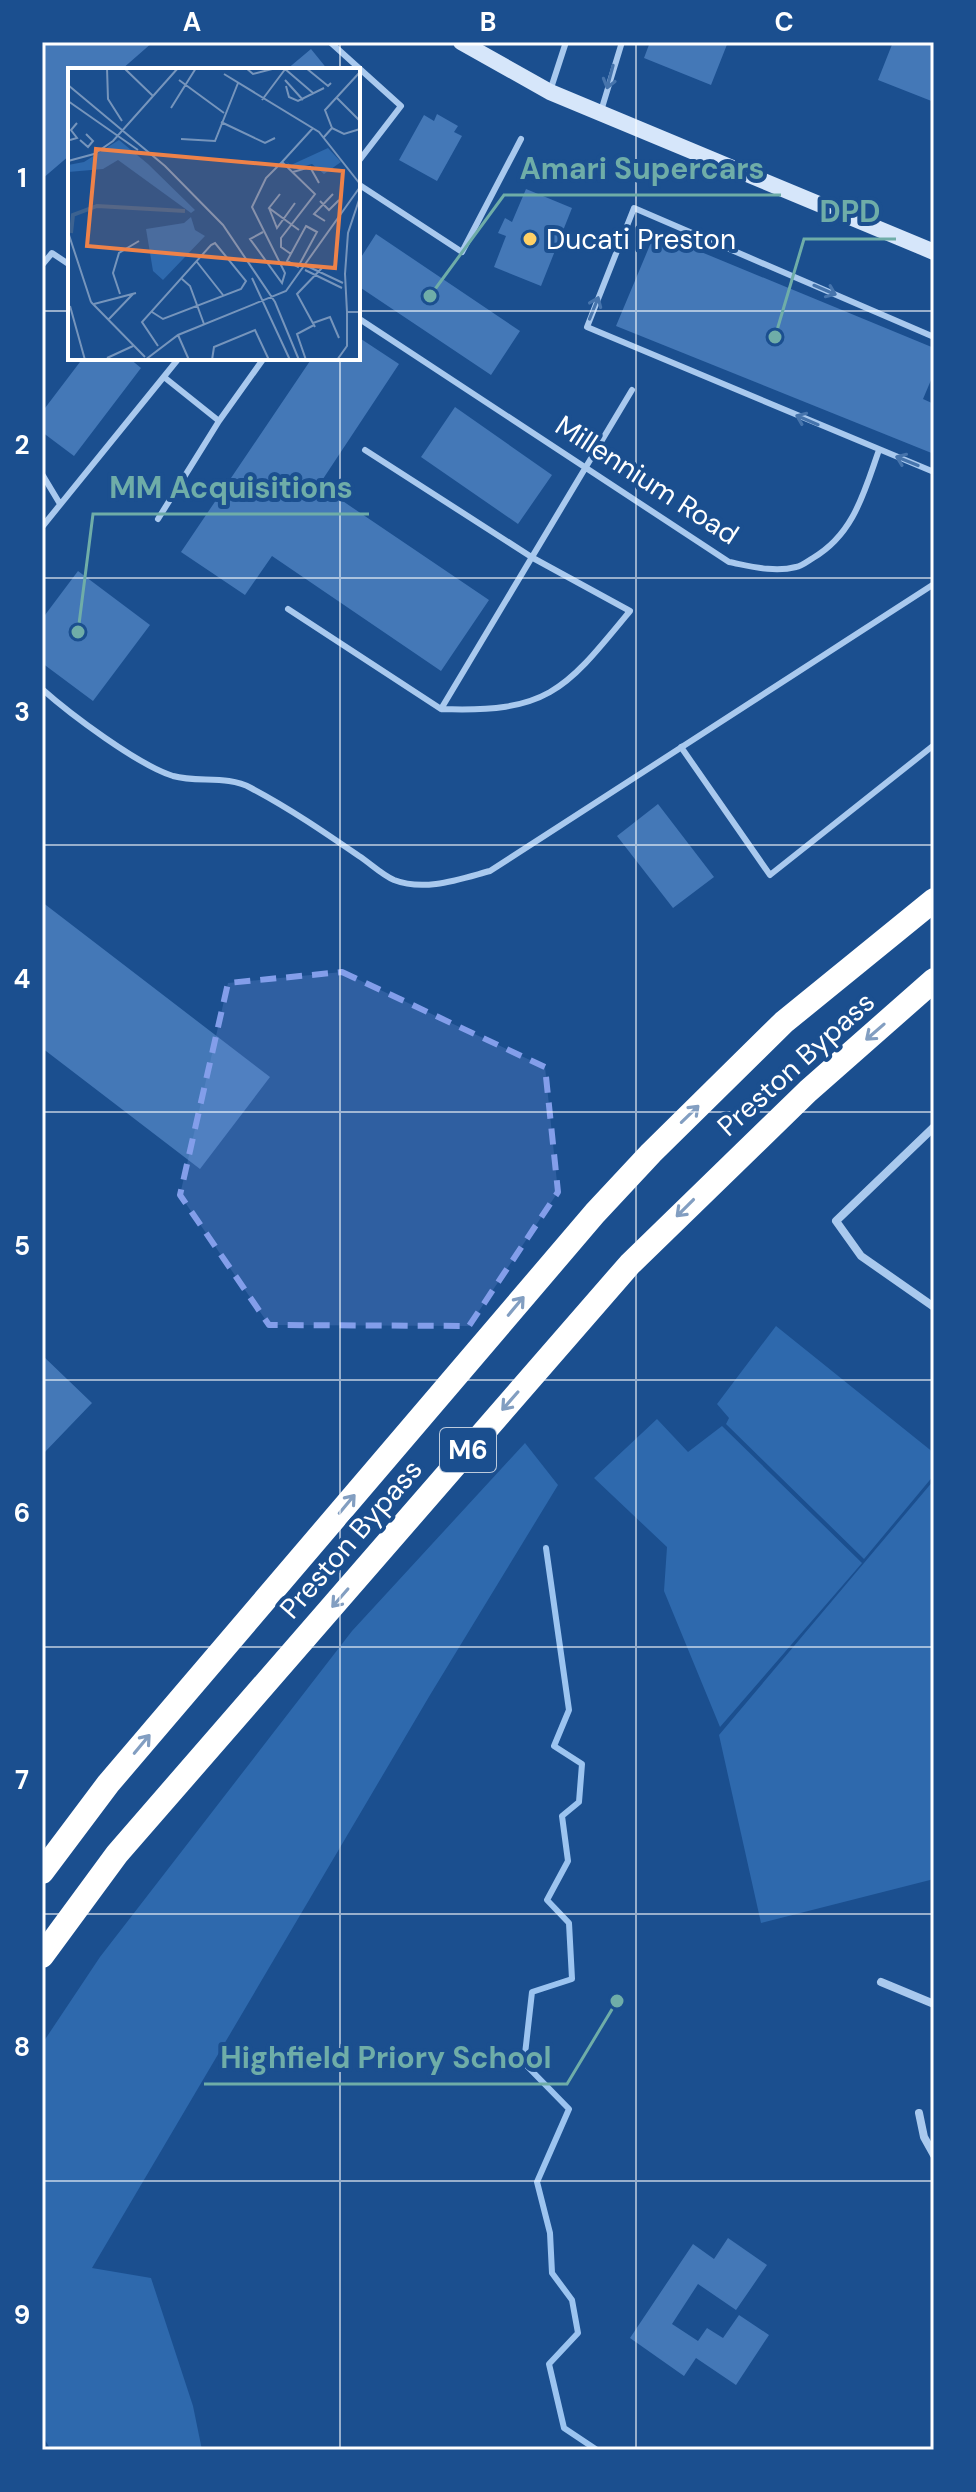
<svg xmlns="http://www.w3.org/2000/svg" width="976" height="2492" font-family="'DM Sans',sans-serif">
	<rect width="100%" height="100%" fill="#1b4f8f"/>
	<path fill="#2e69ad" d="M776 1326 934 1453V1475L864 1559 726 1424 729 1418 717 1404Z
		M657 1419 688 1452 722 1426 862 1563 720 1727 664 1591 667 1547 594 1478Z
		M525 1443 558 1485 430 1695 92 2268 151 2278 193 2406 202 2450H51L42 2435V2044L100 1957 352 1631Z
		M934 1480V1879L761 1923 719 1735Z"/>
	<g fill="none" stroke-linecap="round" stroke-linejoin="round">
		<path stroke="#9cc4f0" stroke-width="6" d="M546 1548 569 1710 554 1746 582 1764 579 1802 562 1816 568 1861 547 1900 569 1923 572 1979 532 1992 524 2063 569 2109 537 2182 550 2233 552 2273 572 2300 578 2333 549 2364 564 2428 597 2450"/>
	</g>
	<path fill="#4478b7" d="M42 42H153L121 70H70V155L42 179Z
		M650 42H728L711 85 644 58Z
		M893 42H934V102L878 80Z
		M311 49 328 70H286Z
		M437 114 458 126 454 132 462 136 437 181 399 160 424 115 434 121Z
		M526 189 572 208 541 286 494 267 506 236 498 233 505 218 512 222Z
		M655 233 934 348V373L923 399 934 404V454L616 326Z
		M376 234 520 331 491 375 358 286V262Z
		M358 337 399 364 319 485 489 600 441 671 272 556 245 595 181 552 312 358H358Z
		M83 358H129L141 368 74 456 42 432V412Z
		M455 407 552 475 518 524 421 457Z
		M78 571 150 625 93 701 42 663V619Z
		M658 804 714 877 673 908 617 836Z
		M42 902 270 1077 200 1169 42 1048Z
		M42 1355 92 1403 42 1455Z
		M728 2238 767 2265 736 2310 698 2284 672 2324 698 2341 707 2328 723 2338 739 2315 769 2335 736 2385 696 2358 684 2376 630 2338 693 2244 714 2259Z"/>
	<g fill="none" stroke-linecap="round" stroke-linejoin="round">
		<path stroke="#a9c9ee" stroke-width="6" d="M330 42 401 106 358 162
			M551 88 566 42
			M601 111 622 42
			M358 184 462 252 521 139
			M42 265 52 253 70 265
			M358 318 729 562C750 566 774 573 796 567 802 566 808 561 813 558 854 534 864 492 879 450
			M934 337 634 208 587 327 934 472
			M164 377 219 421 264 358
			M365 450 533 558 630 611C565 690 549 713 441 709
			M42 474 60 504
			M158 519 219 421
			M42 527 179 358
			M288 609 441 709 632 390
			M42 689C70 714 138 765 173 776 198 783 227 775 251 788 289 808 324 832 359 856 370 863 382 875 394 880 425 892 460 879 490 871L934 584
			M681 747 770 875 934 745"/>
		<path stroke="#a9c9ee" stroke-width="8" d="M934 1127 836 1221 861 1256 934 1307
			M881 1982 934 2004
			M919 2113 924 2137 934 2155"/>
		<path stroke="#d6e6fa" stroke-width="16" d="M461 42 550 92 934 252"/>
		<path stroke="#fff" stroke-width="24" d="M42 1872 108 1784 595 1213 651 1153 784 1022 934 900
			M42 1956 117 1854 630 1264 808 1091 934 980"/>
	</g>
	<defs><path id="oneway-shaft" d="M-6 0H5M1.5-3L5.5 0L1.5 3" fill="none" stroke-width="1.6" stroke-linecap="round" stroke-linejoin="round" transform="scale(2)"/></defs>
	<g stroke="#4674ac">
		<use href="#oneway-shaft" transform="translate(610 77) rotate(105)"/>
		<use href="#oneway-shaft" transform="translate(825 290) rotate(23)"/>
		<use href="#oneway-shaft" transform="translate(594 308) rotate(-68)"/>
		<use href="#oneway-shaft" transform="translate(807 420) rotate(-157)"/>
		<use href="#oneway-shaft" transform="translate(907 461) rotate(-158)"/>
	</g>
	<g stroke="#829ec1">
		<use href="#oneway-shaft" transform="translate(875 1032) rotate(139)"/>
		<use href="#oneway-shaft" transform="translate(690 1114) rotate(-44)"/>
		<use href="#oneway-shaft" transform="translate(685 1208) rotate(135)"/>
		<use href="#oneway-shaft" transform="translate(516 1306) rotate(-50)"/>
		<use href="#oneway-shaft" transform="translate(510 1401) rotate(131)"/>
		<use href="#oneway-shaft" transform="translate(347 1504) rotate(-50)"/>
		<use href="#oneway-shaft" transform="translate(340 1598) rotate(131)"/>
		<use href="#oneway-shaft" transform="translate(142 1744) rotate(-50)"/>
	</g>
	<path fill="#839eea" fill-opacity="0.2" stroke="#839eea" stroke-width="6" stroke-dasharray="16 10" stroke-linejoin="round" d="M342 972 545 1067 558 1192 469 1326 269 1325 180 1195 228 983Z"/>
	<path fill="none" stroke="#fff" stroke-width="2" stroke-opacity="0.55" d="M340 42V70M636 42V2450M42 311H70M358 311H934M340 358V2450M42 578H934M42 845H934M42 1112H934M42 1380H934M42 1647H934M42 1914H934M42 2181H934"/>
	<circle fill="#ffd166" stroke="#1b4f8f" stroke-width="3" cx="530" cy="239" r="8"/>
	<g text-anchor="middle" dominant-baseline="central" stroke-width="8" stroke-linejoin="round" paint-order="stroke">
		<rect fill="#1b4f8f" stroke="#bbcadd" stroke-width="2" x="440" y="1428" width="56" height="44" rx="6"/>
		<g font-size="26" font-weight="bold" fill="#fff">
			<text x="468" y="1450">M6</text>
		</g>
		<g font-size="28" fill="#fff" stroke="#1b4f8f" text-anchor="start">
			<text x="546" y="239">Ducati Preston</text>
		</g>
		<g font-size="28" fill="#fff" stroke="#1b4f8f">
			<text transform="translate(647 480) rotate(33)">Millennium Road</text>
			<text transform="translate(796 1064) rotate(-42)">Preston Bypass</text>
			<text transform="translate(351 1539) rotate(-49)">Preston Bypass</text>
		</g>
	</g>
	<g transform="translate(68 68)">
		<rect width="292" height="292" fill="#1b4f8f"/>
		<path d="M51 72 80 96 127 142 123 145 50 92 35 101 0 104V97L16 94ZM260 80 273 94 256 106 244 96 226 101 217 93 223 97ZM123 149 127 162 137 168 95 212 85 203 78 161 116 155Z" fill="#2e69ad"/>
		<path fill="none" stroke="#3c6290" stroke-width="4" d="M3 165 5 147 29 138 117 143"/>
		<path fill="none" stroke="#7695bc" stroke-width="2" d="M39 0 40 31 54 53M56 0 85 28M178 0 185 6 208 0M238 0 260 18 263 15M217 1 245 25M156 6 251 64 292 116M111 12 156 45M217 12 235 32M0 17 97 98 155 157 207 234 231 292M218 18 221 29 230 33 256 20M268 29 292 53M194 32 218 0M0 33 70 82M103 40 128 0M153 54 197 75 207 70M264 60 257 42 292 4M256 69 264 60 276 66 292 61M113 71 147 73 170 15M2 72 9 70 3 62 9 55M12 72 20 79 25 73 18 66M0 93 26 86 45 73 110 0M225 104 242 99 251 115M212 126 201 140 231 162M292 129 280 165 277 206 279 244H292M252 133 261 142 271 132M201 140 209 160 227 135M257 153 246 146 265 126M238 158 249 164 230 199 219 193ZM0 164 23 234M195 164 182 171 214 215 217 205 184 139 198 110 214 94M223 186 213 179V170L247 126 214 94 245 60M129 194 155 227M239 198 275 215M237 202 274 220M184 210 222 292M114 211 122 218 136 256M52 226 45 205 51 185 71 173M23 234 77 289M26 236 68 225M2 238 17 292M84 244 95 251 173 221 178 213 147 175 143 177 74 254 90 278M40 252 65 226M245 255 262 249 271 270M247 259 229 226 254 200M110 267 121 292M39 290 65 278M77 292 110 267 218 223 292 119M144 292 146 279 187 262 201 292M238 292 229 266 246 257M269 292 279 278V244"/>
		<path fill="#ee8249" fill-opacity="0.15" stroke="#ee8249" stroke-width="4" d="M28 81 275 103 267 200 19 178Z"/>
		<rect width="292" height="292" fill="none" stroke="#fff" stroke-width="4"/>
	</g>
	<path fill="none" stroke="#6fada8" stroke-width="3" d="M430 296L504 195H781M775 337L804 239H896M78 632L93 514H369M617 2001L567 2084H204"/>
	<g fill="#6fada8" stroke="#1b4f8f" stroke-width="3">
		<circle cx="430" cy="296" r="8"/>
		<circle cx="775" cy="337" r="8"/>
		<circle cx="78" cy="632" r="8"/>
		<circle cx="617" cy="2001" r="8"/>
	</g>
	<g font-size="30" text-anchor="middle" font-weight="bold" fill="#6fada8" stroke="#1b4f8f" stroke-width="8" stroke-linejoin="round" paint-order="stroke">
		<text x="642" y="179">Amari Supercars</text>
		<text x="850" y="222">DPD</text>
		<text x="231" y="498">MM Acquisitions</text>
		<text x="386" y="2068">Highfield Priory School</text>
	</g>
	<rect width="976" height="2492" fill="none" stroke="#1b4f8f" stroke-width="88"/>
	<rect x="44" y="44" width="888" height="2404" fill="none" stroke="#fff" stroke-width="3"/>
	<g font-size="26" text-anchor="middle" font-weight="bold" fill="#fff">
		<text x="192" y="31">A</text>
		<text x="488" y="31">B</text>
		<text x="784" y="31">C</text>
		<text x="22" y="187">1</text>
		<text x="22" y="454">2</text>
		<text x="22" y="721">3</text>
		<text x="22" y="988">4</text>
		<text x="22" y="1255">5</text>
		<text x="22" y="1522">6</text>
		<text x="22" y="1789">7</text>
		<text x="22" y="2056">8</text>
		<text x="22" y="2324">9</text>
	</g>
</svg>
